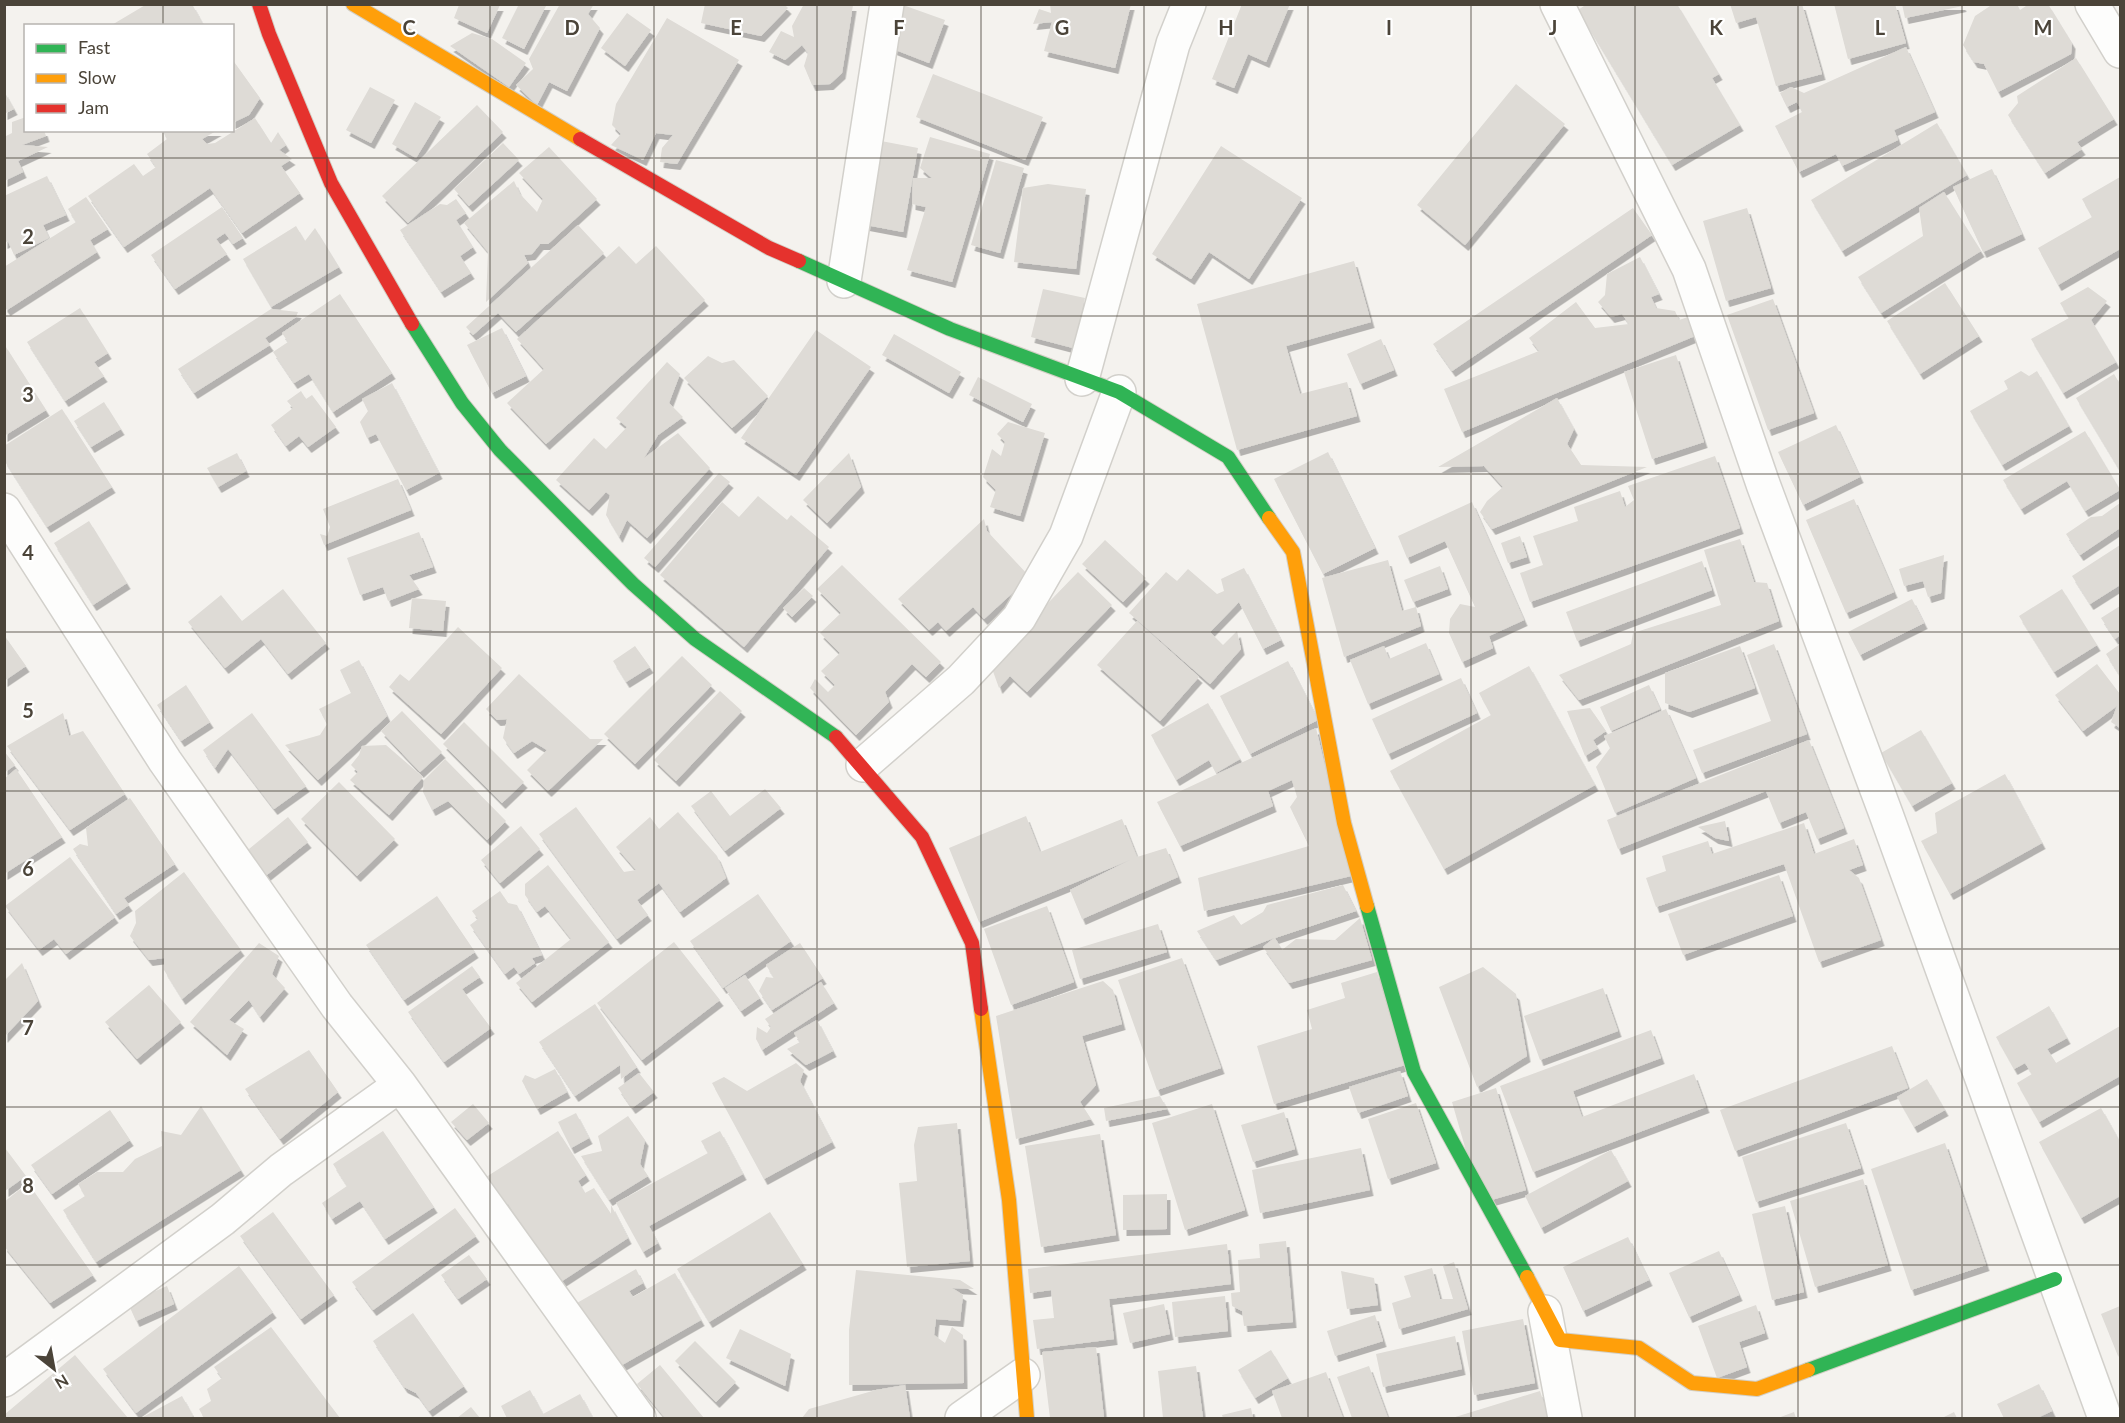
<svg xmlns="http://www.w3.org/2000/svg" width="2125" height="1423" font-family="Lato,sans-serif">
	<defs>
		<filter id="shadow"><feDropShadow dx="3.5" dy="6" stdDeviation="0" flood-color="#0004"/></filter>
	</defs>
	<rect width="100%" height="100%" fill="#f4f2ee"/>
	<path fill="#dedbd6" filter="url(#shadow)" d="M147 4H192L204 26H110Z
		M519 4H547L524 49 502 38Z
		M560 4H594L588 14 600 28 567 91 549 82 537 105 516 85 533 69 529 59Z
		M705 4H784L788 8 761 36 701 23Z
		M804 4 853 5 842 73 830 84 812 85 804 66 808 53 802 45 785 60 769 52 781 31 794 37 792 26Z
		M1050 4H1131L1115 68 1044 51 1052 22 1033 24 1039 9 1051 13Z
		M1242 4H1290L1266 62 1248 54 1234 88 1212 79Z
		M1587 4H1677L1719 74 1712 78 1740 125 1672 165 1578 10Z
		M1730 4H1802L1822 74 1776 86 1756 17 1736 23Z
		M1834 4H1895L1906 43 1848 59Z
		M1902 4H1962L1963 6 1905 18Z
		M1993 4H2017L2020 10 2029 4H2048L2072 43 2071 54 1998 92 1984 64 1974 62 1963 45 1975 16Z
		M459 5H500L487 33 454 18Z
		M903 5 945 20 929 63 888 47Z
		M627 13 651 30 625 66 601 48Z
		M667 18 739 60 677 164 660 162 662 148 673 135 656 133 643 160 611 145 621 134 612 125 616 104Z
		M472 33 492 39 526 63 509 87 450 46Z
		M1906 47 1935 112 1894 130 1898 140 1842 166 1836 154 1799 172 1775 126 1802 112 1797 102 1787 107 1780 93 1791 87 1804 93Z
		M2076 58 2114 119 2077 142 2082 149 2045 173 2008 115 2018 103 2017 96Z
		M232 59 260 98 249 115 232 123Z
		M933 74 1043 117 1025 160 916 117Z
		M1516 84 1565 124 1465 245 1417 205Z
		M370 87 395 100 371 143 346 130Z
		M4 91 14 109 4 114Z
		M415 102 441 117 416 158 392 144Z
		M477 105 503 132 408 223 382 196Z
		M26 117V130H44L46 136 22 145 48 147 18 161 23 172 4 181V137L12 133V122Z
		M255 118 271 143 278 132 286 145 279 150 292 159 281 166 300 193 242 233 210 188 124 247 88 196 134 164 143 176 156 167 147 154 167 139 162 130H218L202 139 207 144 215 143Z
		M1937 123 1967 175 1842 251 1811 200Z
		M930 137 990 154 952 282 907 270 926 207 912 204 913 178H932L920 168Z
		M881 141 918 148 903 232 866 225Z
		M503 143 519 160 469 206 454 189Z
		M1221 146 1302 198 1249 279 1209 252 1191 279 1152 254Z
		M549 147 597 199 548 244H540L532 254 524 255 528 263 486 302 488 252 464 223 514 181 520 194 537 212 543 199 519 173Z
		M996 160 1024 168 1000 253 971 245Z
		M1992 169 2022 234 1983 252 1953 187Z
		M47 176 66 215 43 225 49 238 14 255 8 241 4 243V196Z
		M2120 177V249L2058 285 2038 248 2092 217 2082 199Z
		M1048 184 1086 189 1076 269 1014 262 1023 188Z
		M1944 192 1981 251 1881 313 1858 277 1923 236 1919 208Z
		M86 197 108 229 90 240 97 252 7 310 4 306V267L76 222 68 209Z
		M456 199 466 213 456 220 473 247 460 256 471 273 441 292 400 230 440 204 447 205Z
		M222 207 243 238 233 244 225 233 216 239 227 254 175 289 151 255Z
		M1633 208 1652 235 1452 371 1433 344Z
		M1747 208 1771 288 1726 301 1703 221Z
		M578 225 604 253 516 332 498 313 473 335 466 327Z
		M296 226 305 241 315 228 339 267 271 307 243 259Z
		M619 246 636 264 656 246 705 300 546 444 507 403 544 369 517 339Z
		M1640 257 1659 294 1651 297 1656 308 1675 311 1679 320 1694 315 1695 336 1462 432 1444 389 1539 351 1529 338 1576 302 1595 328 1629 324 1622 314 1611 317 1598 302 1605 295 1607 274Z
		M1354 261 1371 322 1286 346 1300 394 1347 382 1357 416 1237 450 1197 304Z
		M1945 283 1979 336 1920 374 1887 321Z
		M2088 287 2107 301 2091 320 2116 362 2063 393 2031 339 2069 318 2060 303Z
		M1043 289 1085 298 1073 348 1031 337Z
		M340 294 392 373 333 412 309 374 294 383 273 352 288 342 282 333Z
		M1773 299 1814 413 1768 430 1727 315Z
		M80 308 108 353 94 362 104 376 65 401 27 342Z
		M271 309 298 312 296 317 265 338 270 345 194 393 178 369Z
		M502 328 526 376 492 393 467 345Z
		M816 330 871 367 796 475 741 438Z
		M894 334 961 372 949 393 882 355Z
		M1381 339 1394 370 1360 384 1347 354Z
		M4 344 46 410 4 436Z
		M1676 355 1704 442 1652 459 1624 372Z
		M708 356 722 363 734 360 768 396 732 428 684 378Z
		M667 362 680 374 669 403 683 417 658 435 644 458 678 433 710 468 647 538 627 520 619 537 606 515 610 495 606 492 589 510 556 480 594 438 606 449 627 427 616 418Z
		M2021 371 2029 376 2037 371 2069 426 2002 465 1970 411 2008 389 2004 381Z
		M2114 374 2120 384V471L2076 398Z
		M978 377 1032 404 1023 422 969 395Z
		M392 383 439 473 406 490 376 434 367 438 360 422 368 411 362 399Z
		M301 391 306 399 312 395 336 427 308 447 299 436 286 446 271 425 293 408 287 401Z
		M1557 398 1574 429 1567 444 1581 465 1647 467 1492 529 1480 512 1487 501 1503 487 1484 466 1438 467Z
		M104 402 121 429 91 447 74 421Z
		M62 409 112 487 47 527 4 460V446Z
		M1008 422 1045 433 1020 516 990 507 996 490 983 477 992 449 1001 456 1005 442 997 434Z
		M1836 425 1860 477 1803 505 1778 452Z
		M2085 431 2120 490 2085 511 2067 481 2021 509 2003 480Z
		M1328 452 1375 548 1323 574 1274 479Z
		M237 453 246 471 218 487 207 468Z
		M849 453 861 487 827 523 803 500Z
		M1715 456 1740 528 1530 602 1520 573 1543 565 1533 536 1578 521 1574 507 1620 491 1625 507 1634 500 1628 486Z
		M719 473 730 482 655 567 644 558Z
		M398 479 411 510 324 545 320 534 327 536 330 527 323 509Z
		M758 496 787 520 791 515 829 547 744 647 660 575 722 502 739 517Z
		M1854 499 1894 592 1846 613 1806 520Z
		M1472 502 1524 620 1489 636 1493 648 1462 662 1449 633 1450 619 1460 604 1475 607 1445 541 1407 558 1398 536Z
		M2120 503V528L2080 555 2066 534 2091 517 2102 516Z
		M984 519 987 531 1030 577 984 619 973 607 946 631 938 622 929 630 898 599Z
		M89 521 127 583 93 605 54 543Z
		M419 532 433 567 409 575 419 589 388 601 383 587 360 595 347 558Z
		M1520 536 1527 557 1508 563 1501 543Z
		M1740 539 1754 582 1767 583 1779 621 1579 700 1559 675 1631 644 1633 633 1721 605 1704 550Z
		M1105 540 1146 578 1123 602 1082 564Z
		M2120 545V585L2090 604 2072 576Z
		M1944 555 1941 593 1928 597 1923 581 1904 586 1899 569Z
		M1388 560 1402 611 1416 607 1421 626 1344 657 1322 578Z
		M1702 561 1712 590 1577 641 1566 612Z
		M842 565 941 662 926 677 912 664 885 692 889 702 856 735 810 688 815 679 828 692 835 685 821 671 840 653 820 633 841 613 817 589Z
		M1440 566 1448 589 1413 602 1404 580Z
		M1244 568 1281 640 1263 649 1239 602 1210 632 1223 645 1237 631 1241 649 1210 684 1129 613 1166 572 1177 581 1188 569 1217 594 1224 591 1221 579Z
		M1078 572 1112 605 1027 692 1010 676 999 688 990 663Z
		M804 588 813 596 792 617 783 608Z
		M283 589 326 643 288 674 261 639 225 668 188 622 221 595 242 621Z
		M2062 589 2097 645 2054 672 2019 616Z
		M412 598 446 601 443 631 409 628Z
		M1912 599 1924 623 1860 655 1848 632Z
		M2120 606V635L2115 639 2101 618Z
		M1137 621 1199 677 1160 721 1097 665Z
		M458 627 502 668 441 734 389 687 400 674 409 681Z
		M4 635 26 666 4 681Z
		M1426 643 1439 674 1368 704 1350 660 1384 646 1389 659Z
		M1774 644 1807 734 1702 773 1693 750 1771 721 1747 655Z
		M2120 644V676L2106 654Z
		M635 646 650 667 626 682 613 661Z
		M1740 646 1755 688 1689 712 1665 703V673Z
		M682 656 712 685 635 764 604 734Z
		M359 660 387 716 318 780 285 745 320 735 327 724 319 709 351 693 340 670Z
		M1288 661 1318 720 1250 754 1220 696Z
		M2097 664 2120 694V728L2111 722 2117 706 2083 731 2055 695Z
		M1529 666 1595 785 1444 869 1390 771 1491 715 1479 693Z
		M519 674 590 739H603L548 791 527 770 547 750 532 741 514 753 503 738 507 719 497 720 486 709Z
		M1461 678 1477 713 1388 754 1372 719Z
		M186 685 210 722 181 741 157 705Z
		M1649 685 1660 709 1611 731 1600 707Z
		M720 691 742 711 676 781 654 760Z
		M1208 703 1240 759 1216 773 1209 760 1176 780 1151 735Z
		M1590 708 1606 731 1593 740 1598 748 1585 756 1567 711Z
		M1666 709 1696 778 1615 813 1596 767 1610 748 1604 736Z
		M402 711 442 752 420 772 381 731Z
		M63 713 69 736 83 731 125 794 70 830 7 746Z
		M252 713 306 786 274 809 228 749 215 768 203 750Z
		M464 722 524 782 502 803 443 744Z
		M1316 728 1351 876 1204 911 1198 878 1309 846 1290 807 1297 797 1292 780 1268 791 1273 806 1180 846 1157 802Z
		M1921 730 1952 783 1912 806 1881 753Z
		M1809 740 1844 828 1817 839 1806 812 1779 823 1766 791 1618 849 1607 820Z
		M386 745 423 777 389 815 350 780 358 772 351 765 359 755 362 746Z
		M4 751 15 765 4 773Z
		M445 759 506 821 487 840 448 801 432 810 423 792 424 780Z
		M16 769 62 837 4 874V779Z
		M2005 774 2042 843 1950 894 1921 841 1937 833 1935 813Z
		M339 782 395 839 357 876 301 819Z
		M765 789 781 808 725 851 691 806 711 791 730 816Z
		M130 798 175 864 124 898 129 905 116 914 73 849 80 844 88 846 86 828Z
		M576 807 624 872 636 870 616 847 650 817 659 829 678 812 717 856 726 878 680 912 659 883 637 900 648 915 617 939 539 834Z
		M1026 816 1040 852 1122 819 1137 857 1166 848 1178 877 1082 919 1070 890 1130 860 979 922 949 848Z
		M288 817 308 842 258 882 249 849Z
		M1725 821 1729 841 1715 838 1698 827Z
		M1804 823 1814 854 1854 839 1863 865 1849 870 1859 878 1881 940 1819 962 1784 864 1656 907 1646 878 1666 871 1662 856 1708 841 1712 854Z
		M521 826 540 849 500 883 481 860Z
		M70 857 115 917 66 954 54 939 39 950 5 906Z
		M548 865 609 942 532 1002 516 983 571 939 545 906 537 912 525 895V884Z
		M184 872 241 950 182 999 164 970V958L149 960 130 936 136 923 135 911Z
		M1779 875 1793 916 1683 955 1668 914Z
		M1343 885 1356 911 1275 938 1282 950 1296 939 1335 940 1360 918 1372 960 1289 983 1263 947 1274 938 1216 960 1197 931 1234 915 1241 925 1263 912 1267 905Z
		M500 891 508 903 517 905 542 955 532 958 535 963 519 974 514 967 505 974 470 925 478 919 472 911Z
		M758 894 791 941 723 988 690 941Z
		M437 896 475 952 404 1000 366 945Z
		M1047 906 1074 982 1011 1005 984 929Z
		M1158 924 1167 952 1080 979 1072 950Z
		M674 942 720 1000 642 1060 597 1003Z
		M259 943 279 956 272 974 285 988 260 1017 249 1000 229 1020 244 1029 227 1055 190 1022Z
		M800 943 823 978 772 1010 759 991 766 977 774 978 766 965Z
		M1182 958 1221 1068 1157 1090 1118 980Z
		M22 963 38 1001 4 1037V981Z
		M472 966 480 977 462 989 491 1028 444 1062 408 1012Z
		M1483 967 1516 994 1527 1056 1477 1087 1439 987Z
		M1377 972 1405 1065 1274 1104 1257 1046 1312 1029 1307 1010 1345 998 1341 983Z
		M745 975 760 998 741 1011 725 988Z
		M1103 981 1113 990 1122 1024 1082 1036 1096 1085 1080 1102 1091 1119 1016 1139 996 1016Z
		M821 982 834 1003 762 1050 756 1039 757 1027 767 1033 771 1027 765 1019Z
		M149 985 181 1022 137 1059 105 1022Z
		M1603 988 1618 1031 1540 1060 1524 1016Z
		M595 1004 637 1067 621 1079 620 1065 575 1096 539 1042Z
		M2049 1006 2067 1038 2047 1049 2056 1063 2120 1026V1076L2039 1122 2017 1083 2032 1074 2025 1063 2014 1069 1996 1037Z
		M817 1020 833 1051 806 1065 787 1049 800 1042 794 1033Z
		M1651 1030 1661 1058 1573 1091 1582 1117 1694 1074 1706 1107 1533 1172 1500 1086Z
		M1892 1046 1908 1088 1735 1151 1720 1110Z
		M309 1050 338 1092 280 1139 245 1089Z
		M796 1063 804 1070 800 1081 832 1142 764 1179 712 1083 724 1077 747 1091Z
		M555 1069 567 1092 537 1109 522 1081 525 1075 535 1079Z
		M1400 1071 1408 1096 1358 1113 1349 1087Z
		M639 1073 654 1092 632 1108 618 1088Z
		M1927 1079 1945 1110 1914 1127 1897 1097Z
		M1496 1088 1526 1190 1481 1203 1452 1102Z
		M1160 1096 1167 1109 1106 1121 1104 1108Z
		M1416 1103 1436 1163 1388 1179 1368 1119Z
		M473 1104 489 1123 467 1140 451 1122Z
		M1212 1104 1245 1210 1185 1230 1152 1123Z
		M201 1106 241 1170 96 1262 63 1210 85 1196 78 1184 97 1172H123L135 1159 162 1146 161 1131 181 1135Z
		M2101 1108 2120 1142V1196L2081 1218 2039 1142Z
		M110 1110 130 1140 52 1194 31 1165Z
		M1284 1112 1295 1149 1253 1162 1241 1125Z
		M576 1113 589 1138 571 1148 558 1122Z
		M628 1116 645 1140 640 1164 648 1176 609 1200 581 1156 602 1151 598 1136Z
		M957 1123 970 1261 907 1267 899 1183 917 1181 914 1145 918 1127Z
		M1846 1123 1861 1168 1756 1202 1742 1157Z
		M383 1131 434 1207 385 1239 360 1201 332 1219 322 1203 347 1186 333 1164Z
		M558 1131 586 1175 578 1181 585 1193 594 1188 611 1214V1205L628 1238 559 1283 508 1204 500 1206 483 1179Z
		M720 1131 743 1174 649 1226 658 1243 643 1252 616 1203 708 1153 701 1141Z
		M1100 1134 1116 1235 1041 1247 1025 1146Z
		M1945 1143 1986 1265 1911 1290 1871 1169Z
		M5 1148 26 1176 5 1191Z
		M1361 1148 1370 1190 1260 1213 1252 1170Z
		M1611 1150 1628 1181 1541 1228 1525 1196Z
		M1863 1179 1888 1265 1815 1287 1790 1201Z
		M28 1183 93 1275 50 1303 4 1246V1202Z
		M1167 1194V1229L1123 1230V1195Z
		M1785 1206 1804 1292 1772 1300 1752 1214Z
		M455 1208 476 1236 373 1310 352 1282Z
		M273 1212 334 1295 301 1319 240 1236Z
		M770 1212 803 1264 709 1322 677 1269Z
		M1628 1237 1649 1280 1583 1311 1563 1267Z
		M1286 1241 1293 1322 1244 1326 1242 1311 1232 1306 1231 1293 1240 1292 1238 1260 1260 1258 1259 1244Z
		M1227 1244 1231 1284 1109 1299 1114 1339 1037 1349 1033 1320 1054 1318 1051 1290 1030 1293 1028 1269Z
		M1719 1251 1739 1295 1689 1317 1669 1273Z
		M469 1255 487 1279 458 1299 441 1275Z
		M1454 1262 1468 1309 1399 1329 1392 1303 1411 1297 1404 1276 1432 1268 1440 1299H1453L1443 1266Z
		M239 1266 273 1312 136 1413 103 1369Z
		M636 1269 643 1283 629 1291 633 1297 675 1273 701 1320 608 1373 570 1307Z
		M856 1270 960 1280 974 1289 952 1288 963 1295 960 1321 936 1319 934 1335 945 1343 952 1327 963 1335 964 1383 849 1385V1330Z
		M1341 1271 1374 1278 1378 1305 1347 1309Z
		M167 1286 174 1304 136 1321 128 1303Z
		M1225 1296 1228 1331 1175 1337 1172 1302Z
		M1164 1304 1170 1334 1130 1343 1123 1313Z
		M1756 1305 1765 1333 1739 1342 1747 1367 1717 1378 1698 1326Z
		M2120 1306V1355L2118 1356 2101 1314Z
		M413 1313 464 1386 429 1411 416 1393 404 1387 373 1341Z
		M1375 1315 1383 1341 1335 1356 1327 1331Z
		M1523 1319 1535 1383 1474 1395 1462 1331Z
		M271 1327 340 1418H204L199 1409 211 1401 207 1389 222 1378 214 1367Z
		M740 1329 791 1354 785 1386 726 1358Z
		M1455 1336 1462 1369 1383 1387 1376 1354Z
		M695 1341 736 1382 716 1402 675 1361Z
		M1096 1347 1104 1418H1050L1042 1352Z
		M1271 1350 1288 1378 1255 1398 1238 1370Z
		M75 1355 128 1418H4V1415Z
		M660 1365 704 1418H665L637 1384Z
		M1196 1366 1203 1418H1163L1158 1371Z
		M1369 1366 1388 1418H1352L1337 1377Z
		M1326 1372 1343 1418H1282L1272 1391Z
		M2039 1384 2052 1411 2037 1418H2004L1997 1404Z
		M905 1385 910 1418H802L809 1409 876 1390Z
		M530 1390 543 1414 580 1394 593 1418H507L501 1406Z
		M1540 1391 1549 1418H1452Z
		M182 1396 193 1416 190 1418H141Z
		M471 1407 480 1418H457Z
		M1251 1408 1253 1418H1223L1222 1415Z
		M1794 1412 1796 1418H1778Z
		M1954 1412 1957 1418H1942Z"/>
	<g fill="none" stroke-linecap="round" stroke-linejoin="round">
		<g stroke="#d2d0cb" stroke-width="36">
			<path id="street" d="M1557 4 1689 269 1763 484 1886 814 2105 1418
				M2092 4 2120 51
				M844 281 887 4
				M1082 379 1173 44 1189 4
				M4 510 165 761 337 1006 400 1085 281 1170 223 1219 4 1380
				M863 765 961 680 1019 618 1066 536 1119 392
				M400 1085 639 1418
				M1545 1312 1565 1418
				M962 1418 1023 1375"/>
		</g>
		<g stroke="#d3cfc5" stroke-width="16">
			<path id="fast" d="M799 261 950 329 1119 392 1228 457 1269 518
				M412 324 462 403 500 450 633 584 695 639 836 737
				M1367 906 1414 1072 1527 1277
				M1808 1370 2055 1279"/>
		</g>
		<g stroke="#d3cfc5" stroke-width="16">
			<path id="slow" d="M353 4 580 139
				M1269 518 1293 552 1344 823 1367 906
				M981 1009 1009 1200 1027 1418
				M1527 1277 1560 1340 1639 1348 1692 1383 1757 1389 1808 1370"/>
		</g>
		<g stroke="#d3cfc5" stroke-width="16">
			<path id="jam" d="M259 4 269 34 331 183 412 324
				M580 139 769 248 799 261
				M836 737 922 837 972 943 981 1009"/>
		</g>
		<use href="#street" stroke="#fdfdfc" stroke-width="33"/>
		<use href="#fast" stroke="#30b455" stroke-width="14"/>
		<use href="#slow" stroke="#ff9f0a" stroke-width="14"/>
		<use href="#jam" stroke="#e5322d" stroke-width="14"/>
	</g>
	<path fill="none" stroke="#4b4439" stroke-width="1.5" stroke-opacity="0.55" d="M163 4V26M327 4V1418M490 4V1418M654 4V1418M817 4V1418M981 4V1418M1144 4V1418M1308 4V1418M1471 4V1418M1635 4V1418M1798 4V1418M1962 4V1418M163 130V1418M4 158H2120M4 316H2120M4 474H2120M4 632H2120M4 791H2120M4 949H2120M4 1107H2120M4 1265H2120"/>
	<g font-size="20" text-anchor="middle" font-weight="bold" fill="#4b4439" stroke="#fff" stroke-width="4.5" stroke-linejoin="round" paint-order="stroke">
		<text x="409" y="35">C</text>
		<text x="572" y="35">D</text>
		<text x="736" y="35">E</text>
		<text x="899" y="35">F</text>
		<text x="1062" y="35">G</text>
		<text x="1226" y="35">H</text>
		<text x="1389" y="35">I</text>
		<text x="1553" y="35">J</text>
		<text x="1716" y="35">K</text>
		<text x="1880" y="35">L</text>
		<text x="2043" y="35">M</text>
		<text x="28" y="244">2</text>
		<text x="28" y="402">3</text>
		<text x="28" y="560">4</text>
		<text x="28" y="718">5</text>
		<text x="28" y="876">6</text>
		<text x="28" y="1035">7</text>
		<text x="28" y="1193">8</text>
	</g>
	<rect width="2125" height="1423" fill="none" stroke="#4b4439" stroke-width="12"/>
	<rect x="24" y="24" width="210" height="108" fill="#ffffff" stroke="#b7b4b0" stroke-width="1.5"/>
	<rect x="36" y="44" width="30" height="9" fill="#30b455" stroke="#b7b4b0" stroke-width="1.5"/>
	<text x="78" y="54" font-size="18" fill="#4b4439">Fast</text>
	<rect x="36" y="74" width="30" height="9" fill="#ff9f0a" stroke="#b7b4b0" stroke-width="1.5"/>
	<text x="78" y="84" font-size="18" fill="#4b4439">Slow</text>
	<rect x="36" y="104" width="30" height="9" fill="#e5322d" stroke="#b7b4b0" stroke-width="1.5"/>
	<text x="78" y="114" font-size="18" fill="#4b4439">Jam</text>
	<g transform="translate(54 1369) rotate(149)" stroke="#ffffff" stroke-width="4.5" paint-order="stroke">
	<path d="M0-4.5L10 22L0 15L-10 22Z" fill="#4b4439"/>
	<text y="-9" font-size="16" font-weight="bold" text-anchor="middle" fill="#4b4439">N</text>
	</g>
</svg>
